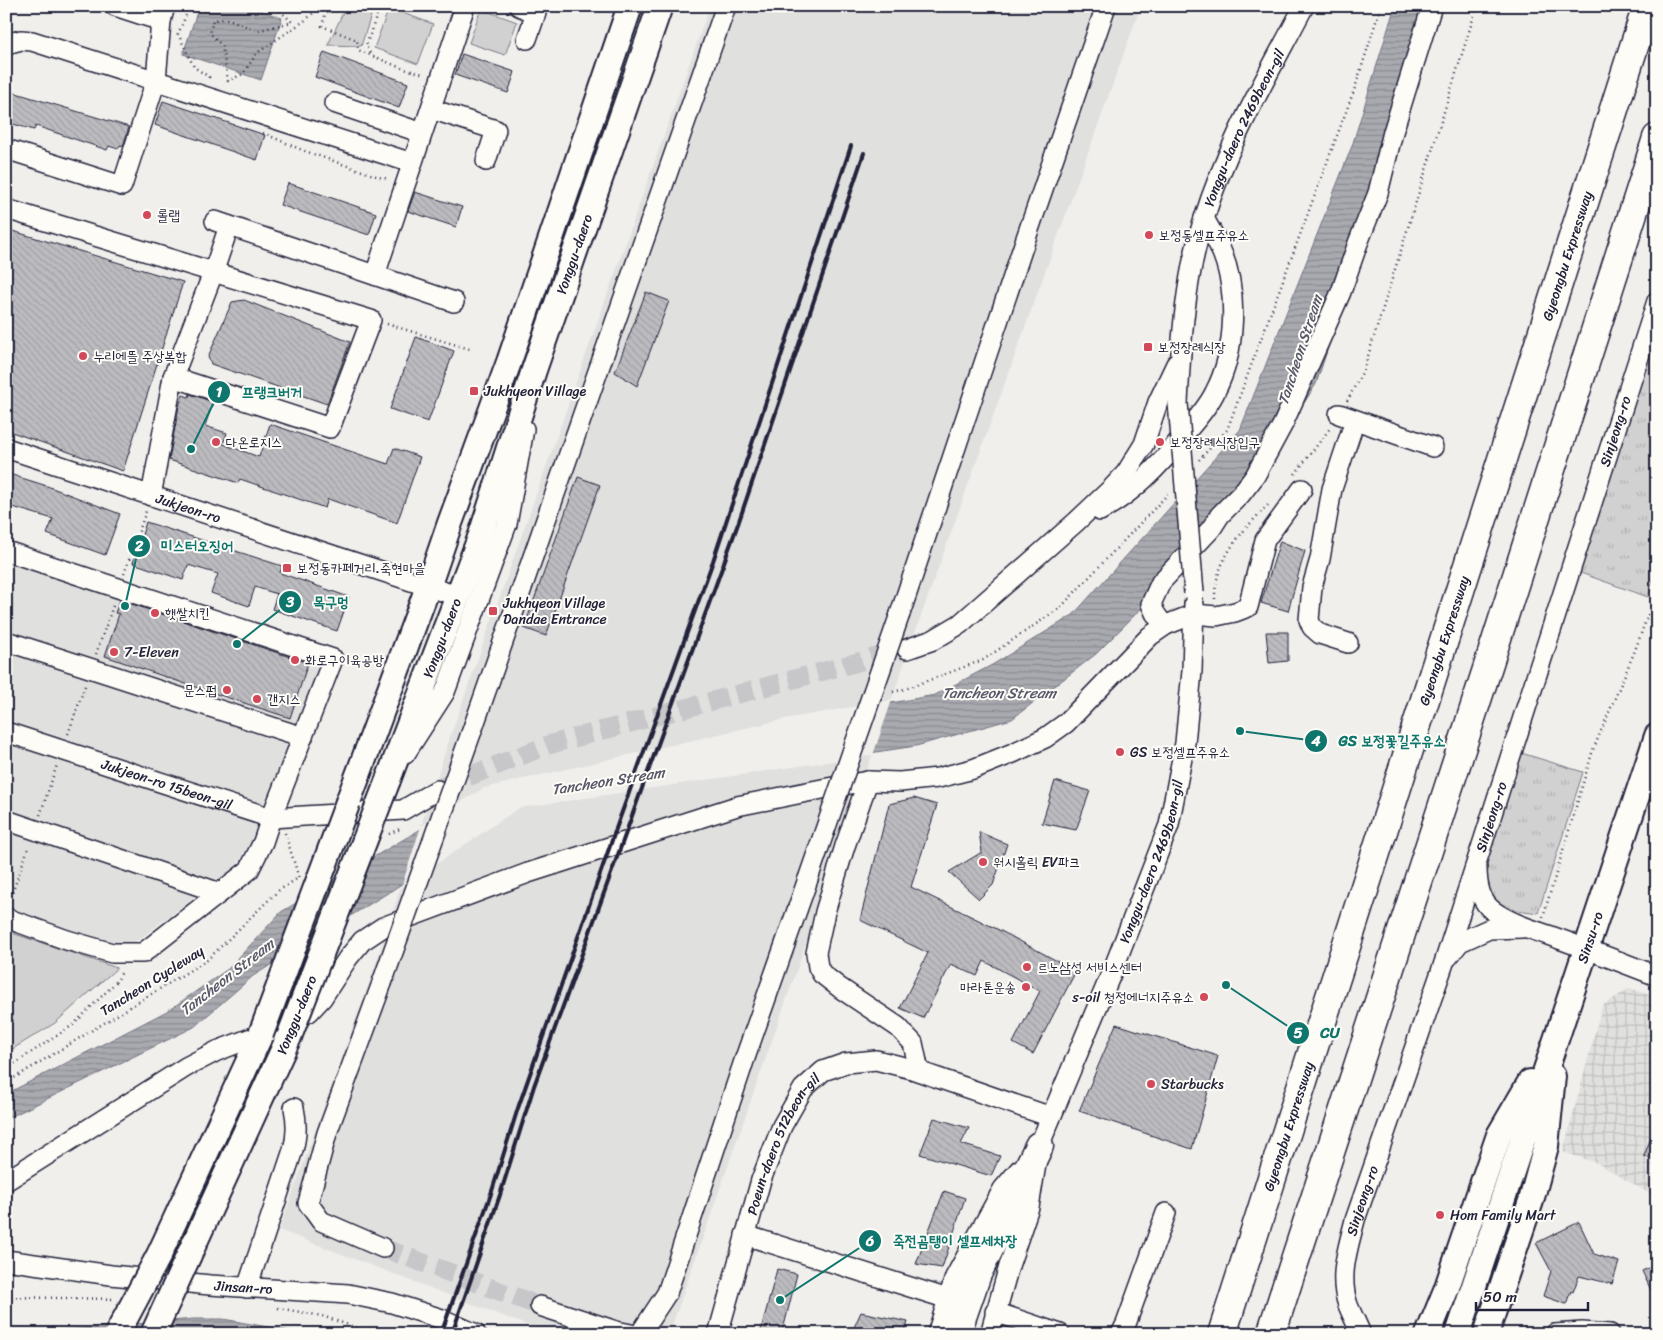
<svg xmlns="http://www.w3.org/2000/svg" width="1663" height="1340" font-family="Sriracha,'Poor Story',sans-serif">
	<defs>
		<pattern id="industrial-grid" width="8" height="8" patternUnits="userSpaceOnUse" patternTransform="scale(1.25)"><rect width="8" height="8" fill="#e0e0df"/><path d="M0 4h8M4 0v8" fill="none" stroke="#c0c0c0"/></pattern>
		<pattern id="grass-tufts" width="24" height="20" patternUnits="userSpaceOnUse" patternTransform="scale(1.25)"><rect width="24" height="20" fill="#d2d1d1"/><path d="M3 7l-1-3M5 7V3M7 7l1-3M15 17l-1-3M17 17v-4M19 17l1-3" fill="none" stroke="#b4b3b4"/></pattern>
		<pattern id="water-rules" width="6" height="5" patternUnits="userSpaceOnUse" patternTransform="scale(1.25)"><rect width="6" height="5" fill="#a9a9b0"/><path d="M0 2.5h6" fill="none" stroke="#898990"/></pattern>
		<pattern id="building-back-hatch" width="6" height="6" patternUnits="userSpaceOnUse" patternTransform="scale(1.25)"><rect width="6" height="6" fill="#bcbcc0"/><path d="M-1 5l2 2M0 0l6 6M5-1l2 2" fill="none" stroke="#a1a1a6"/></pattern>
	</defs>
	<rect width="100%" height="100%" fill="#f0efec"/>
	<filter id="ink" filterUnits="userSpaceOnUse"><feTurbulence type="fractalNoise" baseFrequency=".02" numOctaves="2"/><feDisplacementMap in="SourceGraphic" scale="10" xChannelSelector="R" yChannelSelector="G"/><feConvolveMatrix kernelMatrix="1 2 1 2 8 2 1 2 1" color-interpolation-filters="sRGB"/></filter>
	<g filter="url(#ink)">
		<path fill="#e0e0df" d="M710 6H1141L917 627 669 1334H550L279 1230 372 975 450 737Z
			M6 556 322 659 253 839 237 865 133 944 107 946 6 913Z"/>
		<path fill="url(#industrial-grid)" d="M1630 988 1657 998V1198L1597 1163 1563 1152 1602 1006Z"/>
		<path fill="url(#grass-tufts)" stroke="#7a7a86" d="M1657 331V568L1648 597 1578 572Z
			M1518 752 1583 772 1538 913 1497 907 1488 901 1482 866Z"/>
		<path fill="#d2d1d1" stroke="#7a7a86" d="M346 6H374L361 46 328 45Z
			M389 8 433 24 418 64 374 48Z
			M481 9 517 22 505 55 469 43Z
			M6 931 117 968 55 1023 6 1053Z"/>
		<path fill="url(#water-rules)" stroke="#737381" d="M199 6H248L282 18 261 80 183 54Z
			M1395 6H1437L1358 258 1316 384 1233 516 1096 654 1012 719 916 746 518 806 391 891 253 976 194 1027 6 1119V1094L169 1010 228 969 281 912 485 791 786 722 935 695 992 665 1073 615 1240 430 1352 146Z
			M194 1319H223L307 1334H21Z"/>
		<path fill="#f0efec" d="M892 700 873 755 519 808 401 888 421 826 484 788 785 719Z"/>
		<path fill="url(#building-back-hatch)" stroke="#22223b" d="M324 52 408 83 399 108 315 77Z
			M462 54 515 72 508 93 455 75Z
			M6 90 129 127 123 146 120 145 118 149 109 146 107 150 36 126 34 130 6 122Z
			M163 101 265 135 257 160 155 125Z
			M288 183 376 213 369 235 280 205Z
			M415 192 462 207 456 227 408 211Z
			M6 229 183 282 123 471 6 430Z
			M646 292 669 301 637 386 615 372Z
			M244 300 350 342 327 404 211 364 208 357 232 302Z
			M416 337 454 351 428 422 390 409Z
			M190 394 213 402 205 426 227 433 223 444 259 457 270 424 388 464 394 448 420 457 397 523 328 499 325 508 240 479 238 483 169 460 179 406 183 395 189 397Z
			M6 473 47 486 120 514 105 555 47 534 53 519 6 505Z
			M578 477 600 485 546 636 524 628Z
			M146 522 282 566 280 573 349 597 337 631 272 609 277 594 255 587 249 606 211 593 218 574 188 565 183 580 133 563Z
			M1280 541 1305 551 1288 611 1261 603Z
			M120 600 308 663 290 718 186 684 105 656 119 614 115 613Z
			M1266 632H1288V661L1269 663Z
			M1055 781 1090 791 1076 830 1042 823Z
			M914 798 937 805 911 887 999 930 1076 971 1033 1054 1013 1043 1040 991 984 961 977 976 951 964 923 1018 900 1008 928 953 860 920 889 804Z
			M979 832 1007 844 993 885 979 899 949 872 982 852Z
			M1116 1024 1218 1056 1192 1149 1079 1111Z
			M934 1118 969 1128 961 1144 1000 1156 991 1176 920 1154Z
			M1656 1125H1657V1161L1644 1156Z
			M944 1191 965 1198 942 1268 916 1264Z
			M1579 1222 1594 1254 1619 1262 1612 1284 1579 1276 1573 1292 1571 1291 1566 1304 1543 1296 1551 1271 1536 1243Z
			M1657 1264V1303L1642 1271Z
			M777 1269 797 1274 784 1326 781 1334H760Z
			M861 1312 908 1322 904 1334H851Z"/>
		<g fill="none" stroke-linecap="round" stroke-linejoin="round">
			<path stroke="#c7c6c9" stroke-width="19" stroke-dasharray="19 9" stroke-linecap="butt" d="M442 787 548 745 899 651
				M383 1248 540 1306"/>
			<g stroke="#22223b" stroke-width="22">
				<g id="minor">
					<path d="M115 6 161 21"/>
					<path d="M519 6 536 13 527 39"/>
					<path d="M6 44 21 40 32 41 412 163"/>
					<path d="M334 103 422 133"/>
					<path d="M431 109 496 130 486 161"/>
					<path d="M6 149 122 186 156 80 161 21 165 6"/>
					<path d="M6 209 371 320 330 428 173 377"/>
					<path d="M215 221 454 302"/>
					<path d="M375 275 465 6"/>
					<path id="s1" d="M1178 403C1181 342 1185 277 1204 219 1227 144 1268 75 1304 6"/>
					<path d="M1339 414 1433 447"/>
					<path id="s2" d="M6 448 457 596"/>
					<path d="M151 496 173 377 213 273 229 226"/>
					<path d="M1100 511C1133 493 1159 467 1181 438 1193 423 1207 409 1215 392 1236 352 1239 290 1220 248 1216 238 1209 228 1204 218"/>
					<path d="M6 551 333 659 271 818 263 842 249 870 143 953H112L67 940 6 918"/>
					<path d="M900 614 1024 244 1106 6"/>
					<path d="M1164 626 1155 613 1151 604 1161 582 1211 529 1220 515 1241 494 1255 476 1283 424 1341 292 1358 243 1378 193 1393 132 1432 6"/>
					<path d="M6 641 303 737"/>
					<path d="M1348 643 1320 634 1312 627 1309 620 1312 587 1320 559 1332 489 1355 420"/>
					<path d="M907 649 933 640 960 624 1076 522 1112 488 1126 473 1144 444 1158 402 1176 364"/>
					<path d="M474 725 726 6"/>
					<path id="s3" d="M6 732 271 818 403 810 437 790"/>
					<path d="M405 754 445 692 507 524 524 429"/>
					<path d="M868 781 845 846 825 912 816 953 818 967 822 974 840 988 898 1027 913 1043 919 1071"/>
					<path d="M6 820 220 893"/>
					<path d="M1477 868C1477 883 1479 900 1492 910 1508 922 1530 929 1548 935 1585 948 1621 962 1657 976"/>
					<path d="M1448 957 1460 942 1489 929 1522 928"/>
					<path d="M382 983 327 1133 308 1203 321 1221 383 1248"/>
					<path d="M6 1181 186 1067 217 1051 280 1027 309 1012 322 998 348 958 362 941 383 927 528 873 737 806 827 788 868 781 900 782 938 778 973 769 1013 753 1045 738 1066 723 1150 636 1166 625 1194 614 1216 616 1235 612 1248 607 1265 540 1302 489"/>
					<path d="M745 1235 948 1299"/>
					<path id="s4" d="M6 1260 111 1275 210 1285 348 1294 392 1303 442 1319 476 1334"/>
					<path d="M247 1288 293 1150C297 1136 297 1122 294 1108"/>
					<path d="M540 1306 616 1331 631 1334"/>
					<path d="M995 1312 1060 1334"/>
					<path d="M640 1334 667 1293 745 1058 808 879"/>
					<path id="s5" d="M718 1334 761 1180 782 1126 803 1089 823 1071 846 1063 876 1060 912 1069 1051 1117"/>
					<path d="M937 1334 955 1277 1003 1189 1019 1170"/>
					<path id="s6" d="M990 1334 1009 1266 1029 1207 1039 1146 1114 967 1169 825 1185 743 1192 671 1194 604"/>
					<path d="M1121 1334 1126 1324 1166 1213"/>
					<path id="s7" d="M1361 1334C1357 1324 1352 1315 1348 1305 1338 1276 1348 1248 1355 1220L1445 960 1657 301"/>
					<path d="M1555 1334 1582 1332 1610 1334"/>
				</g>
			</g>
			<g stroke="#22223b" stroke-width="28">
				<g id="major">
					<path id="s8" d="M388 780 481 535 534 370 660 6"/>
					<path d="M348 802 428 587 450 523 509 362 630 6"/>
					<path d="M159 1255 261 1034"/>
					<path d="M189 1255 289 1037"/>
					<path d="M1428 1334 1446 1290 1499 1135 1530 1082"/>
					<path id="s9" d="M1458 1334 1657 736"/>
					<path d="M1486 1334 1531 1201 1546 1146 1553 1076"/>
				</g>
			</g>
			<g stroke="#22223b" stroke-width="31">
				<g id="highway">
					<path d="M956 1334 977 1274 1039 1146"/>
					<path id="s10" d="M1222 1334 1647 6"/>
					<path d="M1271 1334 1489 663 1657 138"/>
				</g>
			</g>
			<path stroke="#22223b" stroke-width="2.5" stroke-dasharray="1 4" stroke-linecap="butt" d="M190 6 178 34 194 67 209 77 208 80
				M271 6 279 10 292 22 257 31 229 19 213 20 210 33 222 46 228 81 243 74 257 53 307 19 320 6
				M327 6 322 26 357 40 358 50 404 69 424 74
				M429 6 447 12
				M370 53 366 46 380 6
				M263 133 302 150 379 177 389 179
				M387 324 473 350
				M1347 401 1363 371 1368 356 1477 6
				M1199 460 1227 430 1356 85 1381 6
				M1295 474 1331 427
				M124 574 146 511
				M1215 599C1214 559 1244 529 1270 503
				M96 654 114 603
				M893 692 908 688 983 660 1060 608 1168 494
				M68 734 86 683
				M40 815 57 765
				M285 833 299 878
				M389 834 402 828
				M9 902 29 846
				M1543 917 1593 750 1634 653 1657 590
				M6 1069 73 1025 117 981 123 970
				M6 1083 207 960 278 891 298 878
				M6 1297 115 1299
				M278 1308 322 1316 375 1334"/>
			<use href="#minor" stroke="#fdfcf7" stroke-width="19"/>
			<use href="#major" stroke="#fdfcf7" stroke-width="24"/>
			<use href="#highway" stroke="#fdfcf7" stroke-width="28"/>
			<path stroke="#22223b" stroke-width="4" d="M441 1334 492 1191 518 1108 618 823 713 561 851 146
				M452 1334 500 1195 534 1086 739 521 864 153"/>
			<g stroke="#22223b" stroke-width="22" stroke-linecap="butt">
				<path id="minor-bridge" d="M1178 403 1194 593
					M808 879 900 614
					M382 983 474 725"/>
			</g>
			<g stroke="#22223b" stroke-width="28" stroke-linecap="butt">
				<path id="major-bridge" d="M261 1034 348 802
					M289 1037 388 780
					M117 1334 159 1255
					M153 1334 189 1255"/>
			</g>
			<use href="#minor-bridge" stroke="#fdfcf7" stroke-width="19"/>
			<use href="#major-bridge" stroke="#fdfcf7" stroke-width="24"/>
		</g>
	</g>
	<g fill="#d1495b" stroke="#fdfcf7" stroke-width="2">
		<circle cx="147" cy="215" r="5"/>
		<circle cx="1149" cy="235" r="5"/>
		<rect x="1143" y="342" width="10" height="10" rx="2.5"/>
		<circle cx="83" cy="356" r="5"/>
		<rect x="469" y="386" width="10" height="10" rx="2.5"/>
		<circle cx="216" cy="442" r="5"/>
		<circle cx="1160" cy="442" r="5"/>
		<rect x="282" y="563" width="10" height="10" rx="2.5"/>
		<rect x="488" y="606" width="10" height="10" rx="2.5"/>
		<circle cx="155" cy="613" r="5"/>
		<circle cx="114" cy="652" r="5"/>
		<circle cx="295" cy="660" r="5"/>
		<circle cx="227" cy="690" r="5"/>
		<circle cx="257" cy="699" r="5"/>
		<circle cx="1120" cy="752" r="5"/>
		<circle cx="983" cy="862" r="5"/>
		<circle cx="1027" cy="967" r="5"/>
		<circle cx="1026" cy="987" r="5"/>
		<circle cx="1204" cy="997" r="5"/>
		<circle cx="1151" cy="1084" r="5"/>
		<circle cx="1440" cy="1215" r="5"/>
	</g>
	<g text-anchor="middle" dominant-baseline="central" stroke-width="4" stroke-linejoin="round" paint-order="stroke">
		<g font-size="14" fill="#22223b" stroke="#fdfcf7">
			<text stroke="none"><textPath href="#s1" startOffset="286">Yonggu-daero 2469beon-gil</textPath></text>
			<text stroke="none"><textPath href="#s8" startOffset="558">Yonggu-daero</textPath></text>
			<text stroke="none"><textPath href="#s10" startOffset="1132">Gyeongbu Expressway</textPath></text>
			<text stroke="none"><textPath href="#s7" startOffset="949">Sinjeong-ro</textPath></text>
			<text stroke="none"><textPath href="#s2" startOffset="192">Jukjeon-ro</textPath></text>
			<text stroke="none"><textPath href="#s8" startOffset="152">Yonggu-daero</textPath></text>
			<text stroke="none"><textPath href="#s10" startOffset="728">Gyeongbu Expressway</textPath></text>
			<text stroke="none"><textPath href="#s3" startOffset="169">Jukjeon-ro 15beon-gil</textPath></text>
			<text stroke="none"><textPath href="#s7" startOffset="544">Sinjeong-ro</textPath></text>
			<text stroke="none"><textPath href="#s6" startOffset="501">Yonggu-daero 2469beon-gil</textPath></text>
			<text stroke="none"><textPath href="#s9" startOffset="418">Sinsu-ro</textPath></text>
			<text transform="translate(152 981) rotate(-32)">Tancheon Cycleway</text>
			<text transform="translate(297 1015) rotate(-68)">Yonggu-daero</text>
			<text stroke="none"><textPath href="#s10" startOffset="218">Gyeongbu Expressway</textPath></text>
			<text stroke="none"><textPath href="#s5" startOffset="202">Poeun-daero 512beon-gil</textPath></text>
			<text stroke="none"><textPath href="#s7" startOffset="139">Sinjeong-ro</textPath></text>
			<text stroke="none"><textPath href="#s4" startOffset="239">Jinsan-ro</textPath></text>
		</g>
		<g font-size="14" fill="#22223b" stroke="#fdfcf7" text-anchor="start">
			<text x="157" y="215">롤랩</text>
			<text x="1159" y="235">보정동셀프주유소</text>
			<text x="1158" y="347">보정장례식장</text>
			<text x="93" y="356">누리에뜰 주상복합</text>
			<text x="484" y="391">Jukhyeon Village</text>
			<text x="226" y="442">다온로지스</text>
			<text x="1170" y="442">보정장례식장입구</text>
			<text x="297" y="568">보정동카페거리.죽현마을</text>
			<text x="503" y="603">Jukhyeon Village<tspan x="503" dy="16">Dandae Entrance</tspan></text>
			<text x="165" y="613">햇쌀치킨</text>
			<text x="124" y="652">7-Eleven</text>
			<text x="305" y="660">화로구이육공방</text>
			<text x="217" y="690" text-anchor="end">문스펍</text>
			<text x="267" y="699">갠지스</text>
			<text x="1130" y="752">GS 보정셀프주유소</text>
			<text x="993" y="862">워시홀릭 EV파크</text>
			<text x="1037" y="967">르노삼성 서비스센터</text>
			<text x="1016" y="987" text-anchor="end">마라톤운송</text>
			<text x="1194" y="997" text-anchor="end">s-oil 청정에너지주유소</text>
			<text x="1161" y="1084">Starbucks</text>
			<text x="1450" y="1215">Hom Family Mart</text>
		</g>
		<g font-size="15" font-style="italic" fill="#58586a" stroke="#fdfcf7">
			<text transform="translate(1300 350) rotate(-72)">Tancheon Stream</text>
			<text x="999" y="693">Tancheon Stream</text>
			<text transform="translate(608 781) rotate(-9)">Tancheon Stream</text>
			<text transform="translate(227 977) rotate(-38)">Tancheon Stream</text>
		</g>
	</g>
	<path fill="none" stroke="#0f766e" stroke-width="2" d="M191 449L219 392M125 606L139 546M237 644L290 602M1240 731L1316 741M1226 985L1298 1033M780 1300L870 1241"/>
	<g fill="#0f766e" stroke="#fdfcf7" stroke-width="2">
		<circle cx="191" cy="449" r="5"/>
		<circle cx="125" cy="606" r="5"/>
		<circle cx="237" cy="644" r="5"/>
		<circle cx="1240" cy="731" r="5"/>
		<circle cx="1226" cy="985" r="5"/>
		<circle cx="780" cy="1300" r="5"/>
		<circle cx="219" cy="392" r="12"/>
		<circle cx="139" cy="546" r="12"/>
		<circle cx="290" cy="602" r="12"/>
		<circle cx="1316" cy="741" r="12"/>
		<circle cx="1298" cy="1033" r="12"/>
		<circle cx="870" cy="1241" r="12"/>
	</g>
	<g font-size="15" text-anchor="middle" font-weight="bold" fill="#fff">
		<text x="219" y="397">1</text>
		<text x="139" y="551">2</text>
		<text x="290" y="607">3</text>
		<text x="1316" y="746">4</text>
		<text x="1298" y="1038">5</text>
		<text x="870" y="1246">6</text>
	</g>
	<g font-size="15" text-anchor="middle" font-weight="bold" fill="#0f766e" stroke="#fdfcf7" stroke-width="4" stroke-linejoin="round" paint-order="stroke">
		<text x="272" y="397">프랭크버거</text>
		<text x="197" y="551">미스터오징어</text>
		<text x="331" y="607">목구멍</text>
		<text x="1392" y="746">GS 보정꽃길주유소</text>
		<text x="1330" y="1038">CU</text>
		<text x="955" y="1246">죽전곰탱이 셀프세차장</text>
	</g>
	<rect width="1663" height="1340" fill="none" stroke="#fdfcf7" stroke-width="25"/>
	<rect x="12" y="12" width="1638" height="1315" fill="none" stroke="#22223b" stroke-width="2" filter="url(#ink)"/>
	<path d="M1476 1302v8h112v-8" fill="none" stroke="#22223b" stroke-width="2.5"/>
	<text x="1483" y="1302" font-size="15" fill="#22223b" stroke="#fdfcf7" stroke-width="4" paint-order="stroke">50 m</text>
</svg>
